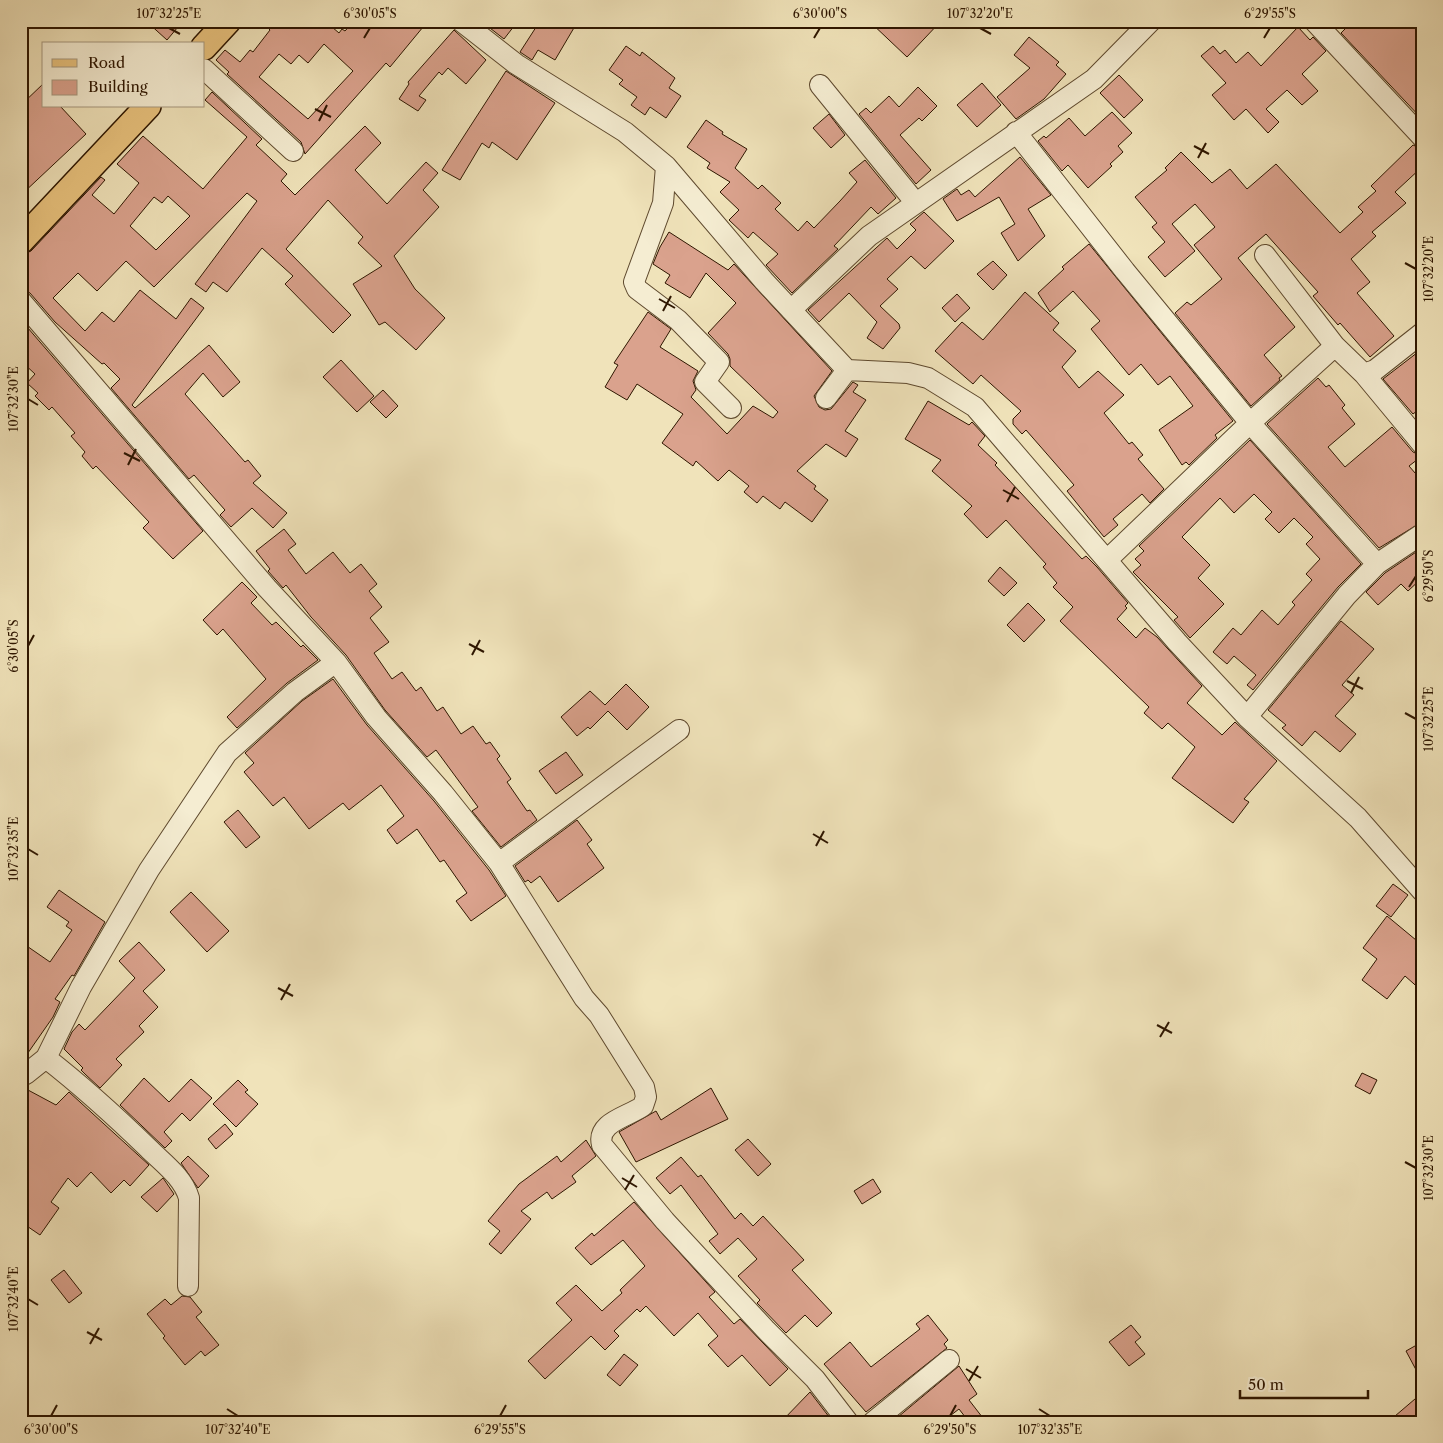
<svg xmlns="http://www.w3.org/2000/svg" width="1443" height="1443" font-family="'Libre Caslon Text',serif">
	<rect width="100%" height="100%" fill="#f0e3ba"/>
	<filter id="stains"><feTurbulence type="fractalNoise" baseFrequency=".004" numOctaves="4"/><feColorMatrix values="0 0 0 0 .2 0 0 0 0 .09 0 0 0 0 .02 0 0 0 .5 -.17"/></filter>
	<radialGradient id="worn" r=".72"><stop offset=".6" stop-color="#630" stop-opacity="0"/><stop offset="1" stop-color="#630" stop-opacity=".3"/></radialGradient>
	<path fill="#daa28d" stroke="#2e1600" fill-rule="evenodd" d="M146 21H183L167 40Z
		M274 21H325L339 33 342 29 345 31 354 21H381L389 28 394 21H428L390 67 386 63 305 154 301 142 227 74 229 72 216 60 225 50 240 62 250 50 253 52 270 30 268 28ZM324 44 353 71 308 119 259 77 279 54 291 64 299 55 308 63Z
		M481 21H518L504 39Z
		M540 21H578L555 60 538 50 532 60 520 52Z
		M869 21H941L907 57Z
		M1353 21H1422V119L1341 33Z
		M1298 27 1310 40 1313 37 1326 51 1302 74 1318 91 1302 105 1287 90 1266 109 1279 122 1268 133 1246 109 1234 120 1212 95 1226 83 1201 56 1213 46 1220 54 1225 50 1236 63 1248 52 1261 66Z
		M454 30 486 60 466 84 448 68 442 75 439 72 419 96 426 100 418 111 399 99 409 84 408 82Z
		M1029 37 1059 62 1056 65 1066 74 1044 99 1016 119 997 97 1030 68 1014 55Z
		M626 46 640 56 642 52 675 78 669 88 681 96 666 118 650 107 645 115 631 105 637 97 619 84 623 80 609 70Z
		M506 71 555 103 517 160 492 142 489 148 482 143 460 180 442 170Z
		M1119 75 1143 100 1124 118 1100 93Z
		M44 83V106H60L86 134 21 195V105Z
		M982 83 1001 105 977 127 957 105Z
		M918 87 937 106 922 121 919 118 900 135 931 170 916 184 859 114 866 108 871 113 889 96 899 107Z
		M212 92 262 139 256 145 287 174 281 181 295 195 365 126 381 143 355 170 387 204 426 162 438 173 423 190 439 207 394 256 415 289 445 318 416 350 385 322 379 325 353 284 382 266 358 243 363 237 328 200 286 249 351 315 333 333 285 284 293 276 262 248 227 292 213 282 206 292 195 284 257 201 247 193 154 287 126 261 97 291 78 273 53 298 85 331 102 312 114 322 140 290 176 319 191 298 204 308 132 405 135 408 209 345 240 382 223 397 203 373 185 394 245 462 248 460 261 476 253 483 287 513 273 528 252 508 231 527 220 515 225 510 194 475 189 479 111 388 120 379 104 363 102 364 55 322 30 293 21 289V255L31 251 101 177 105 180 92 195 114 214 139 183 117 164 143 136 203 189 247 137 205 100ZM168 196 190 216 156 250 130 226 154 197 162 203Z
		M1112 112 1132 133 1118 146 1123 152 1110 164 1112 166 1088 188 1068 165 1062 171 1038 141 1044 136 1046 138 1069 118 1085 136Z
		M829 114 845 135 831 148 813 128Z
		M706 120 723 132 722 134 747 149 735 168 758 189 762 185 781 203 775 209 798 231 807 221 814 228 840 201 857 182 849 173 865 160 896 198 878 214 871 207 834 246 838 249 792 293 766 265 778 254 753 232 748 238 729 220 739 210 720 192 730 182 707 168 710 163 687 147Z
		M1413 145 1422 149V167L1395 192 1406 203 1372 232 1376 236 1351 259 1370 282 1357 293 1394 336 1370 357 1340 323 1338 325 1313 296 1318 292 1266 234 1238 258 1295 327 1264 355 1282 376 1279 378 1280 380 1251 406 1175 313 1187 302 1191 305 1222 279 1194 245 1215 227 1195 204 1172 224 1195 251 1165 277 1148 257 1165 242 1152 227 1157 223 1135 197 1167 170 1165 168 1181 152 1212 183 1230 169 1247 189 1276 164 1340 233 1363 212 1358 207 1376 191 1371 186Z
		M1020 157 1051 195 1028 209 1045 236 1018 261 1001 233 1015 224 999 197 957 221 943 199 957 189 961 195 969 190 975 197Z
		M924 212 954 241 925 269 911 256 887 279 898 289 880 306 899 324 900 328 883 349 867 338 877 322 849 293 819 322 808 310 887 238 897 249 916 230 910 224Z
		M669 232 728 270 734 264 832 371 814 396 819 407 825 410 831 409 853 382 858 385 853 392 866 400 845 431 858 439 846 457 826 444 797 471 816 486 814 489 828 500 812 522 785 502 780 509 763 496 757 503 744 492 749 486 729 470 718 481 696 461 693 466 662 443 683 414 637 384 627 400 605 387 618 365 614 363 648 312 671 329 660 347 698 371 693 381 696 390 691 397 727 434 753 406 773 418 778 412 730 366V359L728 354 708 333 736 303 706 273 690 298 665 283 670 275 653 264 660 247Z
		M1089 244 1233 421 1215 435 1217 438 1189 465 1186 462 1182 465 1159 430 1193 406 1170 376 1158 385 1141 364 1129 375 1091 329 1100 321 1073 291 1050 312 1038 293 1064 269 1062 267Z
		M993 261 1007 275 993 290 977 274Z
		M1025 292 1059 323 1053 330 1076 351 1062 367 1079 388 1098 371 1124 395 1104 413 1129 444 1132 442 1143 455 1138 459 1164 489 1150 503 1142 494 1113 519 1118 525 1104 537 1067 491 1074 485 1026 430 1022 434 1013 424V419L1021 411 981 375 973 384 935 351 962 322 983 340Z
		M957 294 970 308 955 322 942 308Z
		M21 320 203 531 173 559 143 528 149 522 96 466 93 469 82 456 85 452 71 436 75 433 52 407 49 410 35 396 38 393 27 383 35 374 21 361Z
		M1422 349V407L1413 414 1383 379Z
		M341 360 374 396 357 412 323 377Z
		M1318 378 1326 387 1329 385 1345 405 1342 408 1355 424 1328 447 1345 467 1392 427 1413 452 1422 456 1409 466 1422 481V522L1379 548 1267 424Z
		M383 390 398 406 386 418 370 402Z
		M928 401 969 425 972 422 985 436 978 445 997 463 995 465 1082 559 1086 556 1097 567 1128 603 1125 606 1127 608 1117 619 1136 638 1145 628 1157 637 1202 686 1187 703 1222 735 1235 722 1277 761 1244 799 1249 802 1233 823 1172 778 1195 747 1168 723 1162 729 1144 713 1149 707 1060 621 1073 607 1053 587 1057 583 1043 567 1046 564 1006 520 987 538 964 514 972 506 932 471 941 460 905 439Z
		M1250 440 1361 564 1338 587 1253 690 1247 685 1256 675 1234 656 1227 664 1213 652 1233 628 1241 635 1262 610 1278 625 1295 605 1292 602 1312 580 1306 574 1320 559 1306 544 1313 537 1294 518 1279 533 1265 519 1272 512 1254 494 1234 513 1220 498 1182 537 1210 565 1198 578 1224 604 1190 638 1174 620 1178 617 1133 572 1141 565 1135 559 1144 551 1139 546Z
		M284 529 296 544 288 550 306 574 333 552 350 573 361 564 377 584 369 591 382 607 370 618 389 642 374 653 392 679 402 672 416 691 421 687 437 711 443 707 461 734 473 726 486 744 490 742 500 756 497 759 511 779 507 782 527 811 530 810 537 820 501 847 472 811 478 807 436 750 427 757 385 710 346 655 311 617 286 585 283 588 268 571 270 569 256 551Z
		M1422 548V578L1408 591 1401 584 1378 605 1366 592 1385 573Z
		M1000 567 1017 583 1004 596 988 581Z
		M242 582 257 597 251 603 272 625 276 622 301 647 303 645 318 660 287 683 237 728 227 717 266 679 223 629 217 635 203 620Z
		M1028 603 1045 620 1024 642 1007 625Z
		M1341 621 1374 649 1342 685 1354 695 1335 716 1356 734 1340 752 1315 731 1302 746 1282 728 1286 725 1268 710Z
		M333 679 367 725 434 801 489 870 506 896 471 921 456 901 467 893 444 860 440 862 417 829 397 844 387 830 404 816 381 785 349 810 343 803 309 829 284 797 273 806 244 772 254 763 245 753 302 701Z
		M626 684 649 707 627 730 608 711 590 729 588 727 577 736 561 717 590 691 605 705Z
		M566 752 583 775 556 794 539 771Z
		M238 810 260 837 246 848 224 822Z
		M577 820 592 840 587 844 604 868 558 902 540 876 531 883 528 880 525 882 515 866Z
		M1393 884 1408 895 1391 917 1376 906Z
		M59 890 105 922 74 976 72 975 55 999 60 1002 53 1017 23 1060 21 1059V942L50 962 72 930 66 926 69 922 47 907Z
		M191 892 229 931 207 952 170 912Z
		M1387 916 1422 945V991L1405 976 1387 999 1362 980 1377 959 1363 948Z
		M139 942 165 970 143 991 158 1007 139 1026 144 1032 116 1059 122 1065 100 1088 85 1074 81 1070 83 1068 64 1049 72 1032 79 1024 85 1030 135 978 119 961Z
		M1362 1073 1377 1080 1370 1094 1355 1086Z
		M144 1078 169 1102 191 1079 212 1098 190 1121 182 1113 164 1132 172 1141 165 1148 120 1105Z
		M238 1080 248 1090 245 1092 258 1104 236 1127 213 1104Z
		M711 1088 728 1119 636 1162 619 1132 656 1111 661 1120Z
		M28 1090 56 1105 69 1092 149 1165 130 1186 124 1180 111 1193 91 1172 77 1187 68 1178 51 1202 59 1208 40 1235 21 1222V1100Z
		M225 1124 233 1134 216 1149 208 1139Z
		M748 1139 771 1164 758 1176 735 1150Z
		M586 1140 596 1156 572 1176 576 1182 552 1199 547 1192 521 1211 531 1219 501 1254 489 1244 500 1231 488 1221 519 1184 557 1156 561 1162Z
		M188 1156 209 1176 198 1188 181 1163Z
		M681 1157 698 1177 701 1175 735 1219 741 1213 753 1226 763 1216 804 1260 792 1270 832 1313 817 1327 805 1315 786 1333 757 1303 760 1300 738 1276 757 1259 738 1238 720 1254 709 1241 718 1234 681 1185 670 1194 656 1178Z
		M163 1178 174 1194 157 1212 141 1197Z
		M873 1179 881 1192 862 1204 854 1191Z
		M634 1202 715 1292 709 1297 734 1324 740 1319 788 1369 770 1386 742 1355 728 1367 708 1345 718 1336 698 1313 674 1336 646 1306 640 1312 637 1309 614 1331 619 1336 605 1350 591 1336 545 1379 528 1361 572 1320 556 1303 576 1285 602 1311 622 1293 620 1290 645 1266 623 1240 591 1265 575 1248 592 1233 594 1236Z
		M64 1270 82 1293 69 1303 51 1280Z
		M182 1296 190 1297 202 1312 196 1317 219 1345 205 1356 201 1351 185 1365 163 1338 165 1336 147 1314 165 1299 171 1305Z
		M928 1315 948 1340 944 1344 947 1348 866 1412 824 1364 850 1342 871 1367 920 1329 916 1324Z
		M1131 1325 1141 1337 1135 1342 1145 1354 1129 1366 1109 1342Z
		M1422 1342V1381L1406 1351Z
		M624 1354 638 1365 620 1386 607 1375Z
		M959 1366 977 1394 969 1400 986 1422H969L959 1409 942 1422H892Z
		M810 1392 833 1422H781Z
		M1422 1393V1422H1388Z"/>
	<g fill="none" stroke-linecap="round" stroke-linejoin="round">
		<g stroke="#5e492e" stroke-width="22">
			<path id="minor" d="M461 21 516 64 625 132 666 166 764 281 847 370 908 373 928 378 975 407 1177 642 1247 717 1358 818 1422 891
				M1314 21 1422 137
				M204 69 293 151
				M820 85 915 202
				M1016 132 1125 271 1250 423 1377 564
				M666 166 663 203 634 282 637 289 678 320 719 362 705 382 731 408
				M1265 255 1335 346
				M21 301 267 588 336 662 376 717 443 793 499 863 584 998 599 1015 644 1087 646 1097 643 1106C628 1117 596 1122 602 1145L665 1221 765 1329 815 1379 848 1422
				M791 310 869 236 1094 79 1151 21
				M1364 374 1422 444
				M826 398 847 370
				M1107 560 1250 423 1335 346 1364 374 1375 370 1422 333
				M1247 717 1347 595 1377 564 1422 534
				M499 863 679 730
				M46 1058C82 1086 115 1116 148 1148 163 1163 183 1177 189 1198L188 1286
				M21 1071 26 1074 46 1058 81 987 149 870 227 753 295 692 336 662
				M873 1422 949 1360"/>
		</g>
		<g stroke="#2e1600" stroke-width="28">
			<path id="major" d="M204 47 228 21
				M21 241 148 106"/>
		</g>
		<use href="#minor" stroke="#f5edd2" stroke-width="20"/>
		<use href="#major" stroke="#e8c27d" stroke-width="25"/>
	</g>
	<path fill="none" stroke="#2e1600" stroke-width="2" d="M169 28 180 34M980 28 991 34M364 38 370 28M814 38 820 28M1264 38 1270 28M315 109 331 117M319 121 327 105M1194 146 1209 154M1198 158 1206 143M1405 263 1416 269M659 299 675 308M663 311 671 296M28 399 38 405M124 453 140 461M128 465 136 449M1003 490 1019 499M1007 502 1015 487M1409 587 1416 576M469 644 484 652M28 646 34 635M472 655 480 640M1347 681 1363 689M1351 693 1359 677M1405 713 1416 719M813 834 828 843M816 846 824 831M28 849 38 855M278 988 293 996M281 1000 290 984M1157 1025 1172 1033M1160 1037 1169 1022M1405 1162 1416 1168M622 1178 637 1187M625 1190 634 1175M28 1299 38 1305M87 1332 102 1340M90 1344 99 1328M966 1369 981 1378M969 1381 978 1366M227 1409 238 1416M1039 1409 1050 1416M51 1416 57 1405M500 1416 506 1405M950 1416 956 1405"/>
	<rect width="1443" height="1443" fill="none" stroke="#f0e3ba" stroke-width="55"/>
	<rect x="42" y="42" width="162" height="65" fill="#f5edd2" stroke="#a5977e"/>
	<rect x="52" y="59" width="25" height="8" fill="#e8c27d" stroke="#a5977e"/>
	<text x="88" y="68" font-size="15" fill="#2e1600">Road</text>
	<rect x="52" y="80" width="25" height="15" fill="#daa28d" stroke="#a5977e"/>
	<text x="88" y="92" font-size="15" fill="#2e1600">Building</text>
	<path d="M1240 1390v8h128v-8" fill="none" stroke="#2e1600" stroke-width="2.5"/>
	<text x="1248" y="1390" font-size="15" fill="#2e1600" stroke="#f5edd2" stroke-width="4" paint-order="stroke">50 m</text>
	<rect x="28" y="28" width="1388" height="1388" fill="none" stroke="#2e1600" stroke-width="2"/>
	<g font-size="12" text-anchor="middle" fill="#2e1600">
		<text x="169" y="18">107°32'25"E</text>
		<text x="370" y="18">6°30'05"S</text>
		<text x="820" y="18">6°30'00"S</text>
		<text x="980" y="18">107°32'20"E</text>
		<text x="1270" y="18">6°29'55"S</text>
		<text transform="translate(1429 269) rotate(-90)" y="4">107°32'20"E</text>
		<text transform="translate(14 399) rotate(-90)" y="4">107°32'30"E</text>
		<text transform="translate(1429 576) rotate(-90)" y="4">6°29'50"S</text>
		<text transform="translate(14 646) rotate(-90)" y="4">6°30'05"S</text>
		<text transform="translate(1429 719) rotate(-90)" y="4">107°32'25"E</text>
		<text transform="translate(14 849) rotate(-90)" y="4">107°32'35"E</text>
		<text transform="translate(1429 1168) rotate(-90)" y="4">107°32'30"E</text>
		<text transform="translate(14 1299) rotate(-90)" y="4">107°32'40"E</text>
		<text x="51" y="1434">6°30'00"S</text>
		<text x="238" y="1434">107°32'40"E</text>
		<text x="500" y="1434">6°29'55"S</text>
		<text x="950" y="1434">6°29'50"S</text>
		<text x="1050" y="1434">107°32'35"E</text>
	</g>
	<rect width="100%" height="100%" filter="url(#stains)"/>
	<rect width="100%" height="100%" fill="url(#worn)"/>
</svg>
